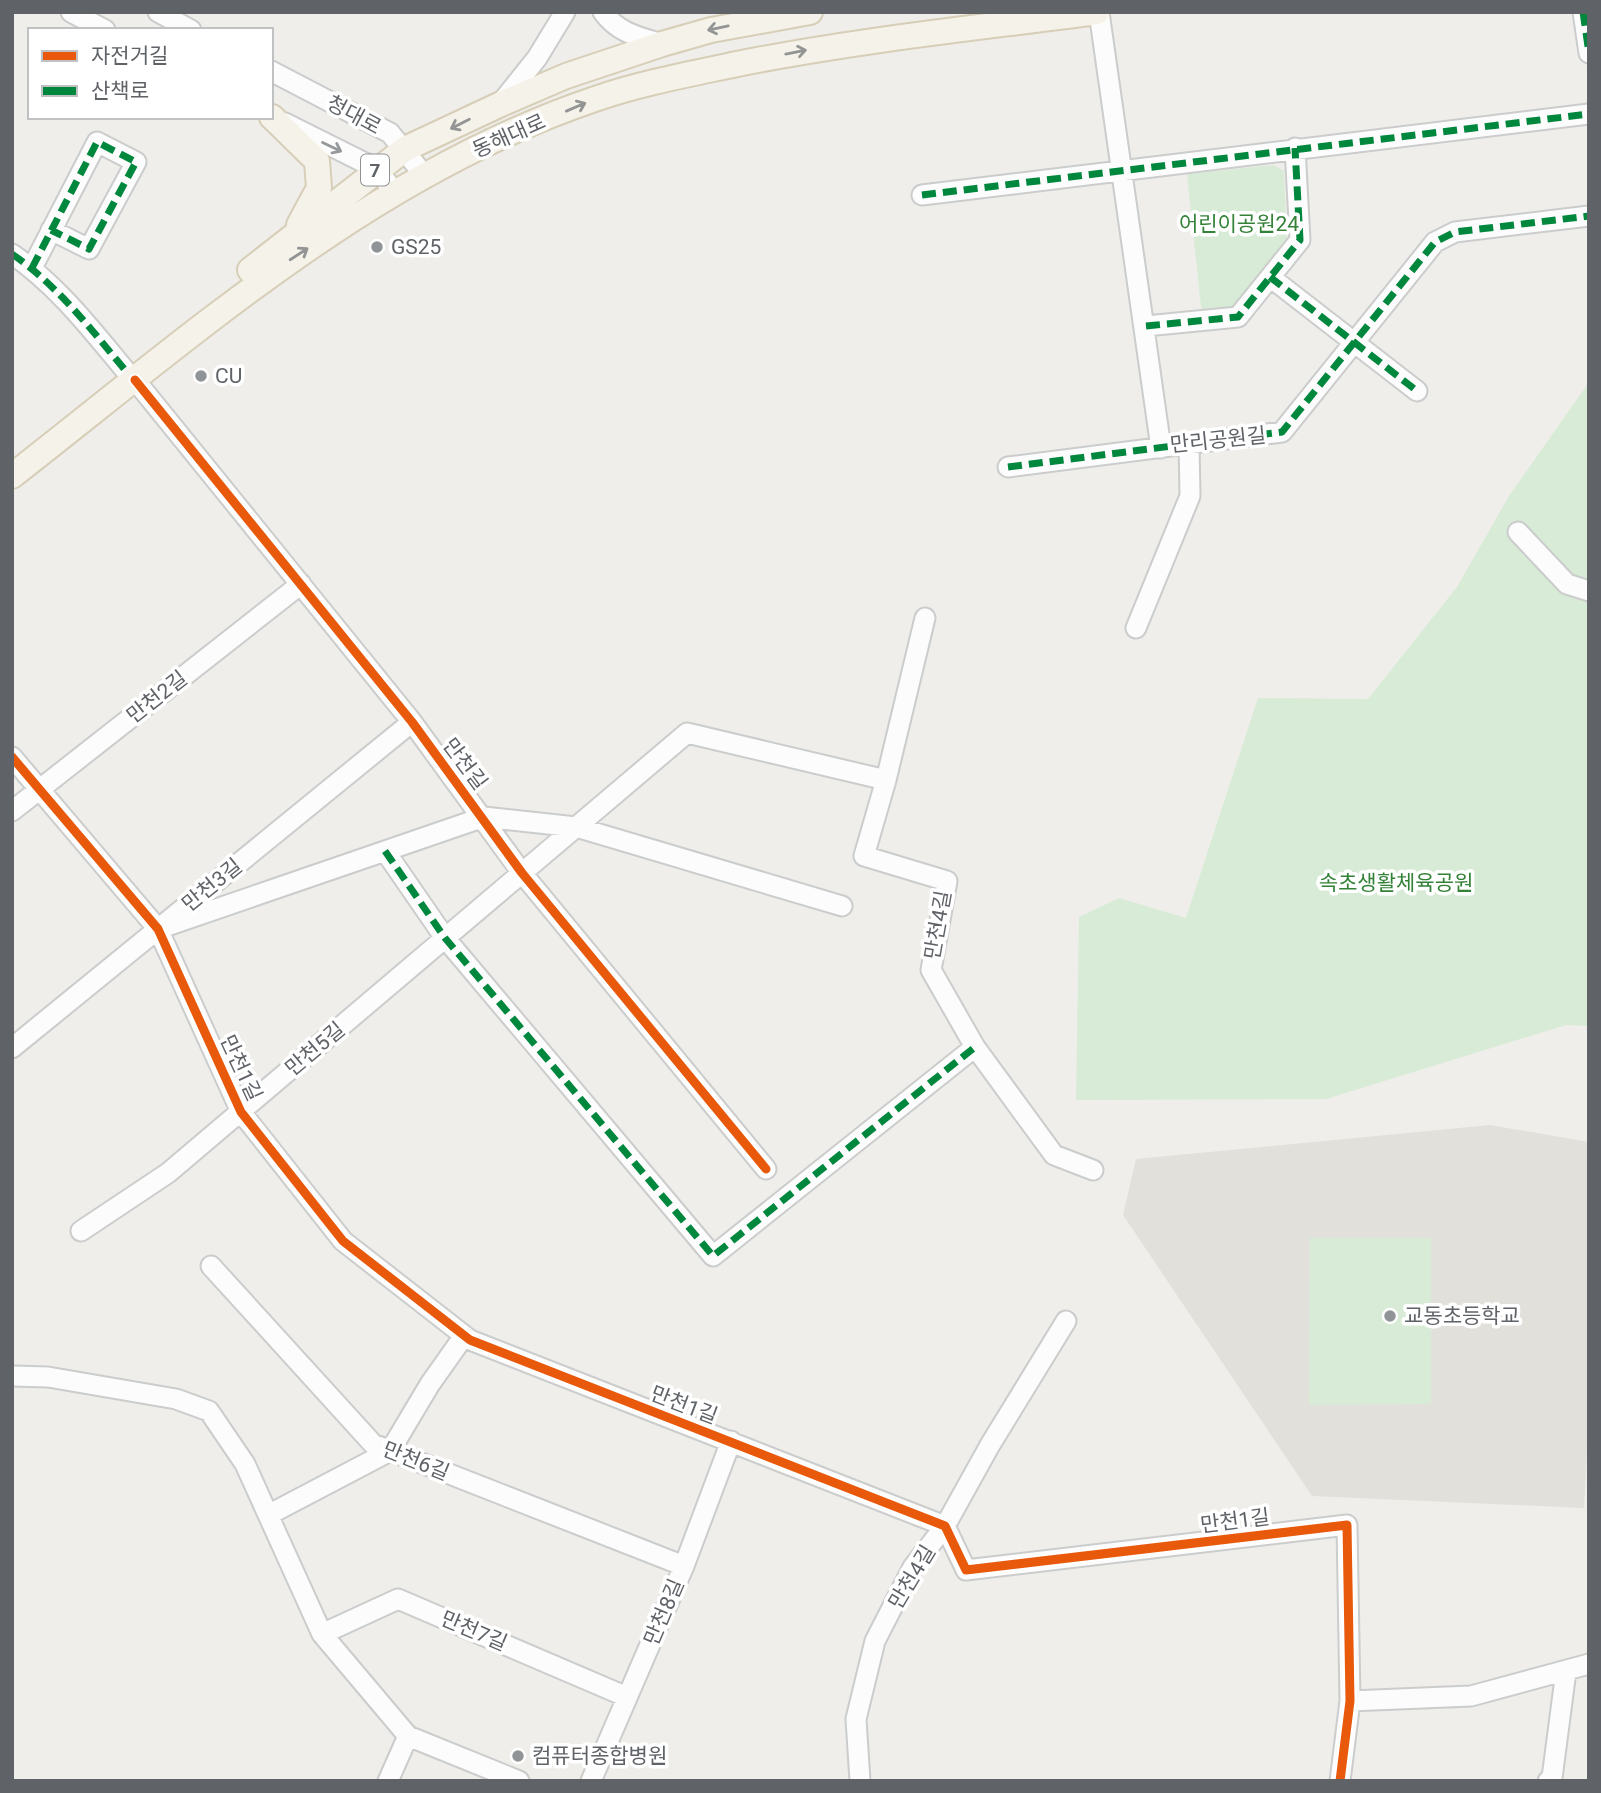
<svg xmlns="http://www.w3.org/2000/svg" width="1601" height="1793" font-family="Roboto,'Noto Sans KR',sans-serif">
	<rect width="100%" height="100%" fill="#efeeea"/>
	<path fill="#e2e0da" d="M1490 1125 1589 1142V1418L1584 1508 1312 1496 1123 1215 1136 1159Z"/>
	<path fill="#d8ebd6" d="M1274 165 1284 171 1287 243 1232 311 1202 316 1187 174Z
		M1589 382V1026L1566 1025 1326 1099 1076 1100 1079 917 1119 898 1186 918 1258 698 1368 699 1457 587 1509 496Z
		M1310 1238H1431V1404L1309 1405Z"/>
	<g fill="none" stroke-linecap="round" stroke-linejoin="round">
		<g stroke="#cbcccc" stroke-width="23">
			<path id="minor" d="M71 12 105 30
				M158 12 191 30
				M603 12C618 33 639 37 662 44
				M1099 12 1161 448
				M1583 12 1589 53
				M271 71 390 133 424 175
				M501 103 537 58 565 12
				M285 123 377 169 395 193
				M922 195 1589 114
				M12 254C58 286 90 328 125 370
				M32 268 97 142 136 162 89 249 51 230
				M1270 277 1417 391
				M1146 326 1238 317 1300 240 1295 148
				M135 380 412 722 522 873 766 1169
				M1008 467 1282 432 1435 242 1455 232 1589 216
				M1518 532 1567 584 1589 591
				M925 618 886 780 864 856 947 881 931 970 975 1047 1054 1155 1093 1170
				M1136 628 1190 496 1189 444
				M12 757 158 929 241 1112 343 1241 470 1340 945 1526 966 1570 1347 1525 1350 1701 1340 1781
				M12 811 301 584
				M385 851 445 938 713 1256 975 1047
				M158 929 484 817 576 827 842 906
				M12 1048 412 722
				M81 1231 168 1173 687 733 886 780
				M211 1266 373 1444 684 1566
				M12 1376 48 1377 176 1399 209 1411 245 1464 322 1634 408 1736 388 1781
				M270 1514 390 1451 430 1384 464 1336
				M322 1634 398 1599 627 1697
				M1350 1701 1471 1696 1589 1664
				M408 1736 519 1781
				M591 1781 684 1566 731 1441
				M860 1781 856 1719 875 1641 913 1567 945 1526 990 1445 1066 1321
				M1548 1781 1552 1778 1566 1671"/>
		</g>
		<g stroke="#d7ceb8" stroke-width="28">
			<path id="major" d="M272 117 317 161 319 188 299 225
				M250 270 405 149 501 104 566 76 662 44 711 30 810 12
				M12 476C194 334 373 174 595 99 641 83 690 74 737 64 856 40 976 28 1097 12"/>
		</g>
		<use href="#minor" stroke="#fdfcfc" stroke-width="19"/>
		<use href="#major" stroke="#f4f2e9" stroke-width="24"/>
		<path stroke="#00873e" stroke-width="7" stroke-dasharray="14 7" stroke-linecap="butt" d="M1583 12 1589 53
			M922 195 1589 114
			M12 254C58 286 90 328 125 370
			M32 268 97 142 136 162 89 249 51 230
			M1270 277 1417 391
			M1146 326 1238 317 1300 240 1295 148
			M1008 467 1282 432 1435 242 1455 232 1589 216
			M385 851 445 938 713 1256 975 1047"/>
		<g stroke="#fff" stroke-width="13">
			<path id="cycleway" d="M135 380 412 722 522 873 766 1169
				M12 757 158 929 241 1112 343 1241 470 1340 945 1526 966 1570 1347 1525 1350 1701 1340 1781"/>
		</g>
		<use href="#cycleway" stroke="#e8590c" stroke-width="9"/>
	</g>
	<defs><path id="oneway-shaft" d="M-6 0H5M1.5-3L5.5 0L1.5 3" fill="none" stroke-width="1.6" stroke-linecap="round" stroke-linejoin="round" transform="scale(1.75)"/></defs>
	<g stroke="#939595">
		<use href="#oneway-shaft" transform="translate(718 28) rotate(168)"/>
		<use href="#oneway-shaft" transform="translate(796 52) rotate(-11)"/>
		<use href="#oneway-shaft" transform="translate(576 107) rotate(-23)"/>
		<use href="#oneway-shaft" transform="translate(460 124) rotate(153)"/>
		<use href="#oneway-shaft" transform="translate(299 254) rotate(-33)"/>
	</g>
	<use stroke="#96999c" href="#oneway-shaft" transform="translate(332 147) rotate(26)"/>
	<g fill="#919496" stroke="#fff" stroke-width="2.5">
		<circle cx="377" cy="247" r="7"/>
		<circle cx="201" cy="376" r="7"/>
		<circle cx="1390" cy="1316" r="7"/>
		<circle cx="518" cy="1756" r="7"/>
	</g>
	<g text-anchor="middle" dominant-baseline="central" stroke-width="7" stroke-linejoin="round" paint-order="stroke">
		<rect fill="#fff" stroke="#8f9295" stroke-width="2" x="361" y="154.5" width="28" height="31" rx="5"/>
		<g font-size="19" font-weight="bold" fill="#5f6368">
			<text x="375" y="170">7</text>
		</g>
		<g font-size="21" fill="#5f6368" stroke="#fff">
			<text transform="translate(354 115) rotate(28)">청대로</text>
			<text transform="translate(509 136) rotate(-24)">동해대로</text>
			<text transform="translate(1218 440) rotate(-6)">만리공원길</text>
			<text transform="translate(157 697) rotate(-38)">만천2길</text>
			<text transform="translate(465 764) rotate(53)">만천길</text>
			<text transform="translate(212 885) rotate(-39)">만천3길</text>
			<text transform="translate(938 925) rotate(-80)">만천4길</text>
			<text transform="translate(315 1049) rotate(-40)">만천5길</text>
			<text transform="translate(241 1068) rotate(65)">만천1길</text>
			<text transform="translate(684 1405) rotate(21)">만천1길</text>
			<text transform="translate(416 1461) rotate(22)">만천6길</text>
			<text transform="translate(1235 1521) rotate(-7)">만천1길</text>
			<text transform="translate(912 1577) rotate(-59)">만천4길</text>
			<text transform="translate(664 1612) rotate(-67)">만천8길</text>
			<text transform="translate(474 1631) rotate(23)">만천7길</text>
		</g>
		<g font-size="21" fill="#348238" stroke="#fff">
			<text x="1239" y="224">어린이공원24</text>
			<text x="1396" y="883">속초생활체육공원</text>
		</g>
		<g font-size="21" fill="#5f6368" stroke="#fff" text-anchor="start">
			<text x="391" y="247">GS25</text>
			<text x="215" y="376">CU</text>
			<text x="1404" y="1316">교동초등학교</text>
			<text x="532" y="1756">컴퓨터종합병원</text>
		</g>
	</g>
	<rect width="1601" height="1793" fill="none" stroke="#5f6368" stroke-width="28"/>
	<rect x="28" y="28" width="245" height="91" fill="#ffffff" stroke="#bfc1c3" stroke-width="2"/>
	<rect x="42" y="51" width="35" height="10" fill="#e8590c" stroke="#bfc1c3" stroke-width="2"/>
	<text x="91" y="63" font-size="21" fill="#5f6368">자전거길</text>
	<rect x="42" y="86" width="35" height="10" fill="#00873e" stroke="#bfc1c3" stroke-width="2"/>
	<text x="91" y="98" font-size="21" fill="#5f6368">산책로</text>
</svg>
